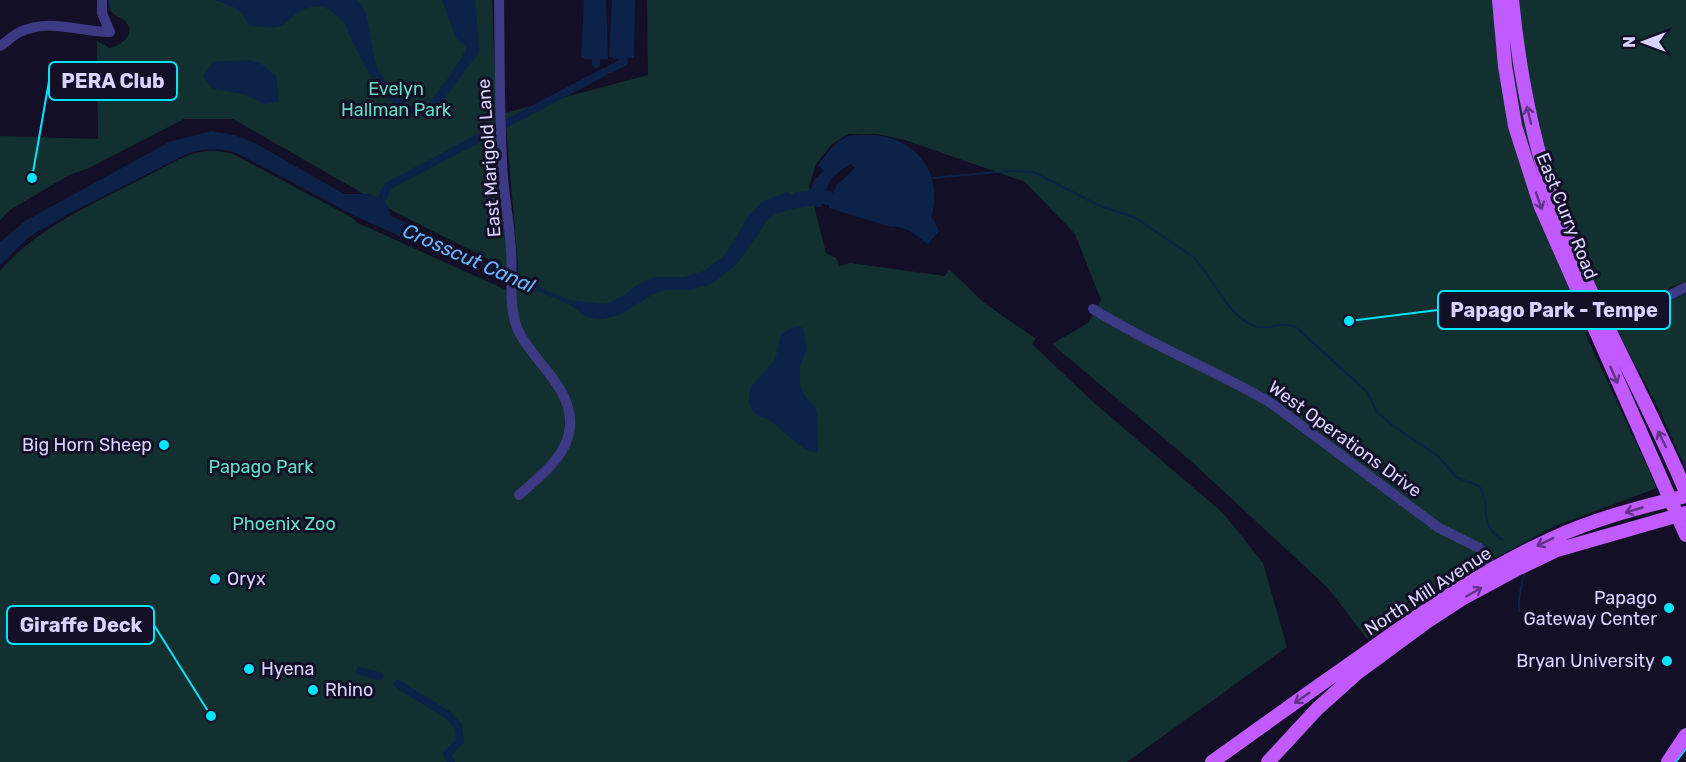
<svg xmlns="http://www.w3.org/2000/svg" width="1686" height="762" font-family="Rubik,sans-serif">
	<rect width="100%" height="100%" fill="#130f26"/>
	<path fill="#12302f" d="M109 0H492L497 134 508 269 397 213 233 119H184L89 168 69 175 10 210 0 220V136L98 139 97 41 110 48C122 45 137 34 125 21 120 16 113 16 110 10 109 7 109 3 109 0Z
		M647 0H1686V281L1672 287 1585 333 1657 488 1555 526 1458 578 1367 639 1328 588 1192 462 1052 344 1088 323 1101 300 1075 234 1025 182 905 140 877 134H848L832 144 816 164 809 186 826 253 836 258 840 266 850 263 945 276 949 269 983 302 1036 339 1032 344 1092 401 1223 513 1263 563 1287 647 1127 762H0V271C39 226 95 203 147 176 163 168 183 155 201 152 212 150 222 151 233 154L351 217 358 223 515 294 518 266 505 113 648 75Z
		M1686 293V469L1660 411 1616 329Z"/>
	<path fill="#0c2248" fill-rule="evenodd" d="M215 0H357C373 13 369 57 381 75 386 83 393 91 399 97 406 104 413 109 423 110L449 77 465 52 466 47 456 38 442 0H475L479 50 477 55 441 103 424 118C391 110 375 86 361 58 355 46 349 36 345 23 339 20 337 15 331 11 319 2 302 8 292 17 288 20 285 24 281 26 271 30 258 26 248 25 244 9 229 5 215 0Z
		M584 0H606L608 59H585L581 57Z
		M612 0H635L634 58 613 59V57H609Z
		M250 60 263 65 276 75 279 101 266 104 242 94 211 88 203 76 213 62Z
		M211 131 235 135 255 143 344 194H370L385 201 391 216 414 226 424 237 569 300 603 304 608 303 626 294 635 286 655 277H684L704 271 726 254 748 216 762 202 787 192 791 195 796 192 811 190 815 179 824 171 818 165C826 155 835 141 848 136 853 135 861 135 866 135 914 133 945 173 931 218L934 220 939 231 928 244 908 230 894 226 891 227 829 208V205L822 204 820 207 811 206 797 208 778 213 769 218 737 264 712 284 690 290H664L654 294 619 315 602 319 586 317 570 305 423 241 408 240 357 217 237 153C218 148 206 148 187 154L70 213 29 237 0 265V242L25 221 169 142ZM851 164 855 168 837 185 833 193 826 190C829 178 840 170 851 164Z
		M799 326 803 328 807 350C798 365 796 383 807 399 810 402 815 405 816 410 818 414 818 445 818 452 803 455 782 427 769 420 764 417 760 417 756 414 752 411 750 407 749 402 748 377 769 375 776 356 779 349 778 339 782 334 787 330 793 328 799 326Z"/>
	<g fill="none" stroke-linecap="round" stroke-linejoin="round">
		<path stroke="#0c2248" stroke-width="2" d="M932 178 1008 171 1033 172 1100 206 1134 217 1192 256C1214 277 1224 313 1254 326 1270 332 1283 318 1298 329L1367 392 1377 412 1392 425 1438 456 1456 477 1479 486C1493 506 1476 525 1503 540
			M1519 611V598L1524 574"/>
		<path stroke="#0c2248" stroke-width="8" d="M596 59V64
			M610 69 624 62V59
			M378 208 388 186 604 72
			M360 671 379 676
			M398 684 448 715 458 726 460 741 447 754 451 762"/>
		<path stroke="#3d3a85" stroke-width="10" d="M499 0C500 59 499 119 503 178 505 202 510 226 511 251 513 275 508 304 517 328 532 362 573 386 570 427 567 457 540 476 519 495
			M0 46C7 42 13 35 20 32 49 18 80 32 110 32L102 13V0
			M1093 309C1150 345 1213 369 1271 403L1439 528 1479 548 1487 558 1496 576
			M1600 330 1686 287"/>
		<path stroke="#c25bff" stroke-width="14" d="M1499 0 1505 66 1515 126 1541 207 1686 535
			M1512 0C1519 69 1531 136 1554 201 1589 302 1645 394 1686 492
			M1212 762C1262 726 1311 691 1361 656 1422 612 1483 570 1551 539 1594 519 1640 507 1686 496
			M1268 762 1317 709 1357 673 1425 623 1465 597 1515 570 1557 550 1686 513
			M1668 762 1686 735"/>
		<path stroke="#00e5ff" stroke-width="1.5" d="M1676 762 1686 749"/>
	</g>
	<defs><path id="oneway-shaft" d="M-6 0H5M1.5-3L5.5 0L1.5 3" fill="none" stroke-width="1.6" stroke-linecap="round" stroke-linejoin="round" transform="scale(1.5)"/></defs>
	<g stroke="#623188">
		<use href="#oneway-shaft" transform="translate(1529 115) rotate(-103)"/>
		<use href="#oneway-shaft" transform="translate(1539 201) rotate(70)"/>
		<use href="#oneway-shaft" transform="translate(1614 375) rotate(67)"/>
		<use href="#oneway-shaft" transform="translate(1662 439) rotate(-116)"/>
		<use href="#oneway-shaft" transform="translate(1634 510) rotate(164)"/>
		<use href="#oneway-shaft" transform="translate(1545 542) rotate(154)"/>
		<use href="#oneway-shaft" transform="translate(1474 592) rotate(-30)"/>
		<use href="#oneway-shaft" transform="translate(1302 698) rotate(145)"/>
	</g>
	<g fill="#00e5ff" stroke="#130f26" stroke-width="2">
		<circle cx="164" cy="445" r="6"/>
		<circle cx="215" cy="579" r="6"/>
		<circle cx="1669" cy="608" r="6"/>
		<circle cx="1667" cy="661" r="6"/>
		<circle cx="249" cy="669" r="6"/>
		<circle cx="313" cy="690" r="6"/>
	</g>
	<g text-anchor="middle" dominant-baseline="central" stroke-width="6" stroke-linejoin="round" paint-order="stroke">
		<g font-size="18" fill="#5fe0c0" stroke="#130f26">
			<text x="396" y="89">Evelyn<tspan x="396" dy="21">Hallman Park</tspan></text>
			<text x="261" y="467">Papago Park</text>
			<text x="284" y="524">Phoenix Zoo</text>
		</g>
		<g font-size="18" fill="#d9d4ff" stroke="#130f26">
			<text transform="translate(489 158) rotate(-94)">East Marigold Lane</text>
			<text transform="translate(1567 216) rotate(68)">East Curry Road</text>
			<text transform="translate(1345 439) rotate(36)">West Operations Drive</text>
			<text transform="translate(1428 591) rotate(-33)">North Mill Avenue</text>
		</g>
		<g font-size="18" fill="#d9d4ff" stroke="#130f26" text-anchor="end">
			<text x="152" y="445">Big Horn Sheep</text>
			<text x="227" y="579" text-anchor="start">Oryx</text>
			<text x="1657" y="598">Papago<tspan x="1657" dy="21">Gateway Center</tspan></text>
			<text x="1655" y="661">Bryan University</text>
			<text x="261" y="669" text-anchor="start">Hyena</text>
			<text x="325" y="690" text-anchor="start">Rhino</text>
		</g>
		<g font-size="20" font-style="italic" fill="#62b6ff" stroke="#130f26">
			<text transform="translate(469 258) rotate(24)">Crosscut Canal</text>
		</g>
	</g>
	<path fill="none" stroke="#00e5ff" stroke-width="2" d="M32 178L49 81M1349 321L1438 310M211 716L154 625"/>
	<g fill="#00e5ff" stroke="#130f26" stroke-width="2">
		<circle cx="32" cy="178" r="6"/>
		<circle cx="1349" cy="321" r="6"/>
		<circle cx="211" cy="716" r="6"/>
	</g>
	<g fill="#130f26" stroke="#00e5ff" stroke-width="2">
		<rect x="49" y="62" width="128" height="38" rx="6"/>
		<rect x="1438" y="291" width="232" height="38" rx="6"/>
		<rect x="7" y="606" width="147" height="38" rx="6"/>
	</g>
	<g font-size="20" text-anchor="middle" font-weight="bold" fill="#d9d4ff">
		<text x="113" y="88">PERA Club</text>
		<text x="1554" y="317">Papago Park - Tempe</text>
		<text x="81" y="632">Giraffe Deck</text>
	</g>
	<g transform="translate(1644 42) rotate(270)" stroke="#130f26" stroke-width="4.5" paint-order="stroke">
	<path d="M0-4.5L10 22L0 15L-10 22Z" fill="#d9d4ff"/>
	<text y="-9" font-size="16" font-weight="bold" text-anchor="middle" fill="#d9d4ff">N</text>
	</g>
</svg>
